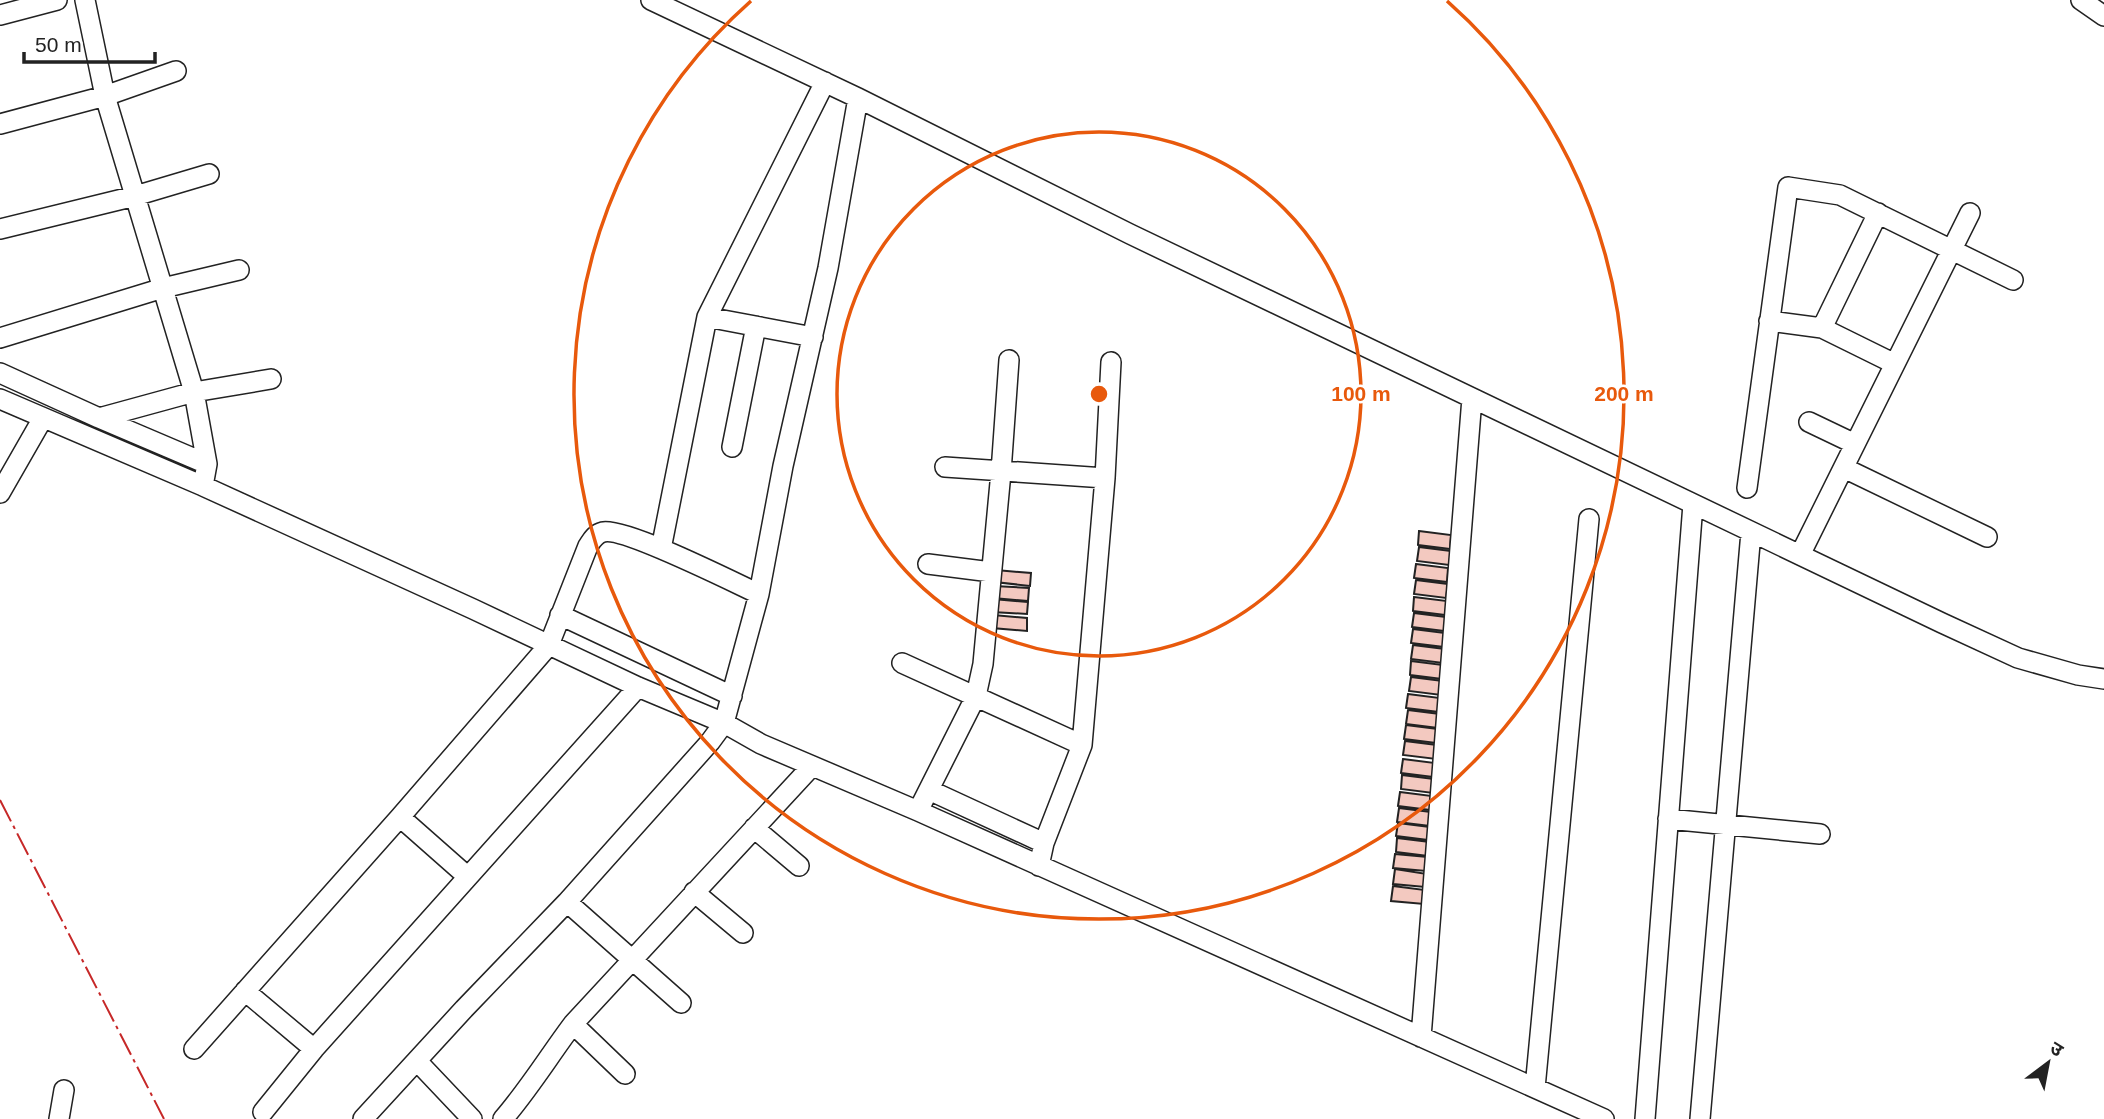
<svg xmlns="http://www.w3.org/2000/svg" width="2104" height="1119" font-family="Helvetica,'Noto Sans Devanagari',sans-serif">
	<rect width="100%" height="100%" fill="#fff"/>
	<path fill="#f3c9c0" stroke="#222" stroke-width="2" d="M1419 531 1451 535 1450 549 1418 545Z
		M1419 547 1451 551 1449 565 1417 561Z
		M1416 564 1448 568 1447 582 1414 578Z
		M996 570 1031 573 1030 586 995 582Z
		M1416 580 1448 584 1446 598 1414 594Z
		M994 586 1029 588 1028 601 993 598Z
		M1414 597 1447 601 1445 615 1413 611Z
		M993 599 1028 602 1027 614 992 612Z
		M1414 613 1446 617 1444 631 1412 627Z
		M993 615 1027 618V631L992 628Z
		M1413 629 1445 633 1444 647 1411 643Z
		M1413 645 1445 649 1443 663 1411 659Z
		M1411 661 1443 665 1442 679 1410 675Z
		M1411 677 1443 681 1441 695 1409 691Z
		M1408 694 1440 698 1439 712 1406 708Z
		M1408 710 1440 714 1438 728 1406 724Z
		M1406 725 1438 729 1436 743 1404 739Z
		M1405 741 1437 745 1436 759 1403 755Z
		M1403 759 1435 763 1433 777 1401 773Z
		M1402 775 1434 779 1433 793 1401 789Z
		M1400 792 1432 796 1430 810 1398 806Z
		M1399 808 1431 812 1430 826 1397 822Z
		M1398 823 1430 827 1428 840 1396 836Z
		M1397 838 1430 842 1428 856 1396 852Z
		M1395 854 1428 857 1426 871 1393 868Z
		M1395 869 1427 874 1425 887 1393 884Z
		M1393 886 1425 890 1424 904 1391 901Z"/>
	<g fill="none" stroke-linecap="round" stroke-linejoin="round">
		<g stroke="#222" stroke-width="22">
			<path id="minor" d="M85 0 105 96 194 392 207 464 203 486
				M651 0 858 98 1130 234 1942 623 2018 658 2078 675 2104 679
				M2081 0 2104 16
				M0 15 57 0
				M0 124 105 96 176 71
				M0 229 135 196 209 174
				M707 317 813 337
				M1769 321 1822 328 1895 364
				M1822 328 1878 213
				M0 338 163 288 239 270
				M0 373 99 418 207 464
				M0 399 203 486 473 609 638 687 724 723 761 744 918 811 1604 1119
				M99 418 194 392 271 379
				M1809 422 1855 444
				M732 447 756 326
				M945 467 1105 478
				M1844 468 1987 537
				M1747 488 1788 187 1840 195 2013 280
				M0 493 43 418
				M661 549 707 317 825 82
				M1800 555 1970 213
				M928 564 991 572
				M560 615 732 696
				M902 663 1082 745
				M929 790 1044 843
				M918 811 976 696 983 664 1001 472 1009 360
				M400 817 468 877
				M1668 819 1820 834
				M754 828 799 866
				M1039 866 1044 843 1082 745 1105 478 1111 362
				M694 892 743 933
				M567 902 681 1003
				M245 991 314 1049
				M573 1024 625 1074
				M1421 1037 1472 398
				M194 1049 400 817 549 645 588 546C592 540 595 534 603 532 624 527 733 582 759 594
				M417 1061 472 1119
				M1535 1088 1589 519
				M263 1112 314 1049 638 687
				M59 1119 64 1090
				M363 1119 464 1009 567 902 710 742 724 723 759 594 783 466 828 268 858 98
				M503 1119C529 1089 549 1056 573 1024L812 766
				M1645 1119 1693 504
				M1700 1119 1751 532"/>
		</g>
		<use href="#minor" stroke="#fff" stroke-width="19"/>
		<path stroke="#c62828" stroke-width="2" stroke-dasharray="24 5 3.5 5" stroke-linecap="butt" d="M0 800 164 1119"/>
	</g>
	<g fill="none" stroke="#e8590c" stroke-width="3.5">
		<circle cx="1099" cy="394" r="262"/>
		<path d="M1447 1A525 525 0 1 1 751 1"/>
	</g>
	<circle cx="1099" cy="394" r="10" fill="#e8590c" stroke="#fff" stroke-width="3.5"/>
	<g font-size="21" text-anchor="middle" font-weight="bold" fill="#e8590c" stroke="#fff" stroke-width="5" stroke-linejoin="round" paint-order="stroke">
		<text x="1361" y="401">100 m</text>
		<text x="1624" y="401">200 m</text>
	</g>
	<g transform="translate(2048 1063) rotate(32)" stroke="#ffffff" stroke-width="5" paint-order="stroke">
	<path d="M0-5L12 26L0 18L-12 26Z" fill="#222222"/>
	<text y="-10" font-size="19" font-weight="bold" text-anchor="middle" fill="#222222">उ</text>
	</g>
	<path d="M24 52v10h131v-10" fill="none" stroke="#222222" stroke-width="3.5"/>
	<text x="35" y="52" font-size="21" fill="#222222" stroke="#ffffff" stroke-width="5" paint-order="stroke">50 m</text>
</svg>
